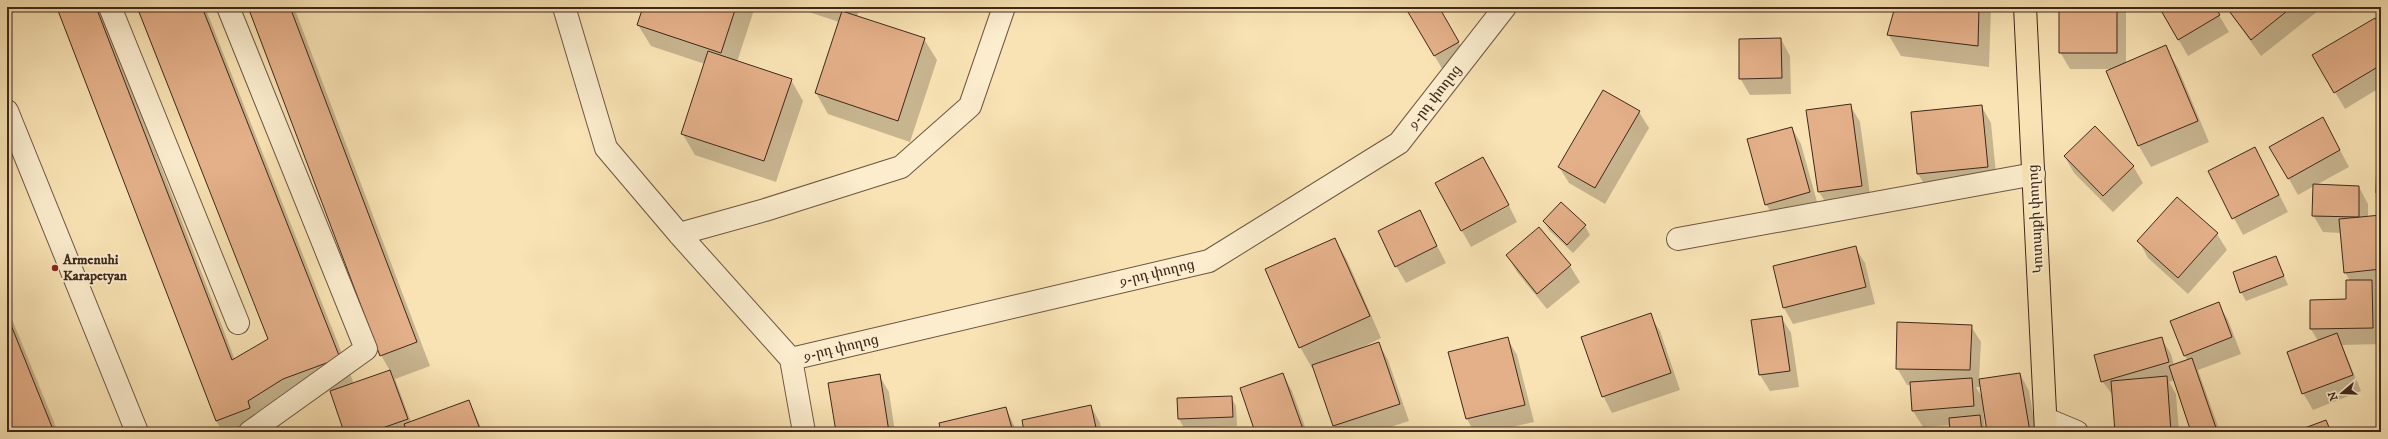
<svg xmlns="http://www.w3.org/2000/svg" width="2388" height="439" font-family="'IM FELL DW Pica','Noto Serif Armenian',serif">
	<rect width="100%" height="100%" fill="#f9e3b4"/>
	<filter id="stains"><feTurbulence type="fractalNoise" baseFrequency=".005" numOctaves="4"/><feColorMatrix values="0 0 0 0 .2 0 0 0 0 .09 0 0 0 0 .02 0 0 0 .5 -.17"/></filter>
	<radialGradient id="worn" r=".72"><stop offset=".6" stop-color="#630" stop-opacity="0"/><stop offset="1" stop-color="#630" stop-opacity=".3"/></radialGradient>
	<path fill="#0003" d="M63 7H97L105 20 235 360 269 339 138 7H205L354 384 390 371 381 355 249 7H294L430 366 395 379 411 422 469 401 483 432H345L331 390 297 403 263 432H223L216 421Z
		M644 7H755L737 62 791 80 803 101 776 182 695 155 682 133 705 64 651 46 638 25Z
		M794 7H860L857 17 924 39 937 60 910 142 828 114 816 93 839 22Z
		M1406 7H1438L1468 59 1444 72Z
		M1896 7H1991L1989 67 1901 56 1888 34Z
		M2060 7H2126V63L2165 47 2178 68 2209 142 2151 167 2139 146 2108 71 2114 69H2070L2060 52Z
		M2160 7H2214L2229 32 2188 56Z
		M2226 7H2323L2261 56Z
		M2381 29V87L2345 109 2313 55Z
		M1781 39 1790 56 1791 94 1750 95 1740 78Z
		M1850 105 1860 122 1871 202 1829 208 1819 192Z
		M1982 107 1991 123 1997 184 1928 190 1918 174Z
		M1639 112 1649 128 1605 204 1569 183 1559 167Z
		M1792 128 1801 144 1819 209 1776 221 1766 204Z
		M2332 135 2349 167 2316 185 2359 187 2368 204V217L2381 216V287H2375L2381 298V344L2342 345 2361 391 2313 410 2303 393 2318 341 2311 329 2347 300 2350 281 2345 272 2341 233 2323 232 2313 215 2314 186 2298 195 2271 147Z
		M2381 154V200L2377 193Z
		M2065 157 2133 166 2143 183 2113 212 2074 173Z
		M2264 165 2288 212 2243 235 2209 171Z
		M1509 206 1517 222 1471 247 1462 231Z
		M1419 211 1446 263 1406 283 1396 266Z
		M1544 221 1585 226 1590 235 1573 253 1549 230Z
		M2217 234 2227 250 2188 294 2148 258 2139 241Z
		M1335 239 1347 260 1381 338 1351 353 1379 344 1388 360 1409 421 1375 432H1337L1314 367 1312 368 1300 347Z
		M1855 247 1865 263 1875 304 1793 324 1784 308Z
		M1507 255 1570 266 1580 282 1547 309 1517 272Z
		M2276 258 2288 285 2246 301 2241 292Z
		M2218 303 2228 320 2241 354 2198 370 2220 432H2192L2175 380 2169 382 2176 394 2179 432H2117L2114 397 2102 381 2161 338 2171 354 2174 365 2188 361 2185 356Z
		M7 307 58 432H7Z
		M1650 315 1660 331 1680 390 1612 413 1603 396Z
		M1781 317 1791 333 1799 387 1770 391 1760 375Z
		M1971 326 1981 342 1979 380 2020 374 2029 391 2036 432H1988L1981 387H1976L1982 397 1985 432H1951V425L1923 427 1913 411 1912 385H1907L1897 368Z
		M1507 338 1517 355 1534 422 1491 432H1474L1467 419 1450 353Z
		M1283 374 1292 391 1307 432H1256Z
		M879 375 889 392 895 432H837Z
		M1231 397 1236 406 1237 426 1184 428 1179 419Z
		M1091 406 1100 423 1102 432H1025Z
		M1006 408 1017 432H942Z"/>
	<path fill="#e4b089" stroke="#3e271b" d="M60 7H96L232 360 268 339 137 7H202L340 358 283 379 248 401 250 408 216 421 57 8Z
		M248 7H290L417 342 380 356Z
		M643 7H736L721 53 637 25Z
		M1405 7H1439L1459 42 1434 56Z
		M1895 7H1979L1978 46 1887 35Z
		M2059 7H2117V53H2059Z
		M2159 7H2215L2220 15 2178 40Z
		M2226 7H2292L2251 40Z
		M842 11 925 38 898 121 815 93Z
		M2375 18 2381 27V65L2334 93 2312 55Z
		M1781 38 1782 78 1739 79V39Z
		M2166 45 2198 121 2138 146 2106 71Z
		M708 51 792 79 764 161 681 134Z
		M1603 90 1640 111 1595 188 1558 167Z
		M1851 104 1862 186 1818 192 1806 110Z
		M1982 105 1988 167 1917 174 1911 112Z
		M2323 117 2340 150 2288 179 2269 147Z
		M2095 126 2134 166 2103 196 2064 156Z
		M1792 127 1810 192 1765 205 1747 139Z
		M2255 147 2279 195 2232 219 2208 171Z
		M2377 152 2381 153V193H2376Z
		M1483 157 1509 205 1461 231 1435 183Z
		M2313 184 2359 186V217L2312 216Z
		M2177 197 2218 233 2178 278 2137 241Z
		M1561 202 1586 225 1567 245 1543 221Z
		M1420 210 1437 246 1395 267 1378 231Z
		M2381 215V269L2344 273 2339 219Z
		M1539 227 1571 265 1537 294 1506 255Z
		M1335 238 1370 316 1299 348 1265 269Z
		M1856 246 1866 287 1783 308 1773 266Z
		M2276 256 2284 276 2240 293 2233 272Z
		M2346 280H2372L2373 328 2310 329V300L2346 299Z
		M2219 302 2232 337 2184 356 2170 321Z
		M1651 313 1671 373 1602 397 1581 337Z
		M7 315 54 432H7Z
		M1782 316 1790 371 1759 375 1751 320Z
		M1897 322 1972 325 1970 370 1896 369Z
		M2337 333 2353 375 2302 394 2287 352Z
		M1508 337 1525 405 1466 419 1448 352Z
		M2162 337 2169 362 2101 382 2094 355Z
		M1379 342 1400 404 1333 426 1312 365Z
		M2192 358 2216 428 2202 432H2191L2169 366Z
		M390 370 408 419 371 432H344L330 391Z
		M1283 373 1304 432H1255L1240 388Z
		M2020 373 2030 432H1987L1979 379Z
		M880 374 889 432H836L828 383Z
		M2167 376 2171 432H2115L2111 381Z
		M1972 378 1974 406 1912 411 1910 382Z
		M1232 396 1233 417 1178 419 1177 398Z
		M469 400 481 432H407L404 424Z
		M1091 405 1097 432H1024L1022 420Z
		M1006 407 1013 432H941L939 423Z
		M1980 415 1982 432H1950L1949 418Z
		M2326 420 2331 432H2294Z"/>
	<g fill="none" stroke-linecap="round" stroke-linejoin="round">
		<g stroke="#6d5641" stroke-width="24">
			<path id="minor" d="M110 7 238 323
				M228 7 366 349 250 432
				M564 7 606 148 679 234 791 359
				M7 111 137 432
				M679 234 765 210 901 167 970 106 1004 7
				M1678 239 2034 174
				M2046 419 2077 432
				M804 432 791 359 1209 261 1399 143 1505 7"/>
		</g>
		<g stroke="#3e271b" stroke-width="24">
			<path id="major" d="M2025 7 2046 432"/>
		</g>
		<use href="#minor" stroke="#fbedce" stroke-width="22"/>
		<use href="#major" stroke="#f9e3b4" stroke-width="22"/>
	</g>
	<circle fill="#8f2418" stroke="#fbedce" stroke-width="1.5" cx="55" cy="268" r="4"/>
	<g text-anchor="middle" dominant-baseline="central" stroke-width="4" stroke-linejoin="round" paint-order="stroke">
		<g font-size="14" fill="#3e271b" stroke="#fbedce">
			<text transform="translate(1435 97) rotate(-52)">9-րդ փողոց</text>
			<text transform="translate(2036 219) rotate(-93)">Կոտայքի փողոց</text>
			<text transform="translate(1157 273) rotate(-13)">9-րդ փողոց</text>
			<text transform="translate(841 348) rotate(-13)">9-րդ փողոց</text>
		</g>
		<g font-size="14" font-weight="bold" fill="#3e271b" stroke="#fbedce" text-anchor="start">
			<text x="63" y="260">Armenuhi<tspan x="63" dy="16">Karapetyan</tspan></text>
		</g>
	</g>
	<rect width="2388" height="439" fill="none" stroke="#f9e3b4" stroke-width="24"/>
	<rect x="8" y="8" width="2372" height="423" fill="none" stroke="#3e271b" stroke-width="2"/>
	<rect x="12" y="12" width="2364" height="415" fill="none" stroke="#3e271b"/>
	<g transform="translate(2342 393) rotate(251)" stroke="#fbedce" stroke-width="3" paint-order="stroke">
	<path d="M0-3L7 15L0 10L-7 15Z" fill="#3e271b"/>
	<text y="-6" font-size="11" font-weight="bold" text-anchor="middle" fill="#3e271b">N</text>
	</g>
	<rect width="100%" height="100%" filter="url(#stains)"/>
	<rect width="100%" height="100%" fill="url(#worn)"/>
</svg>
